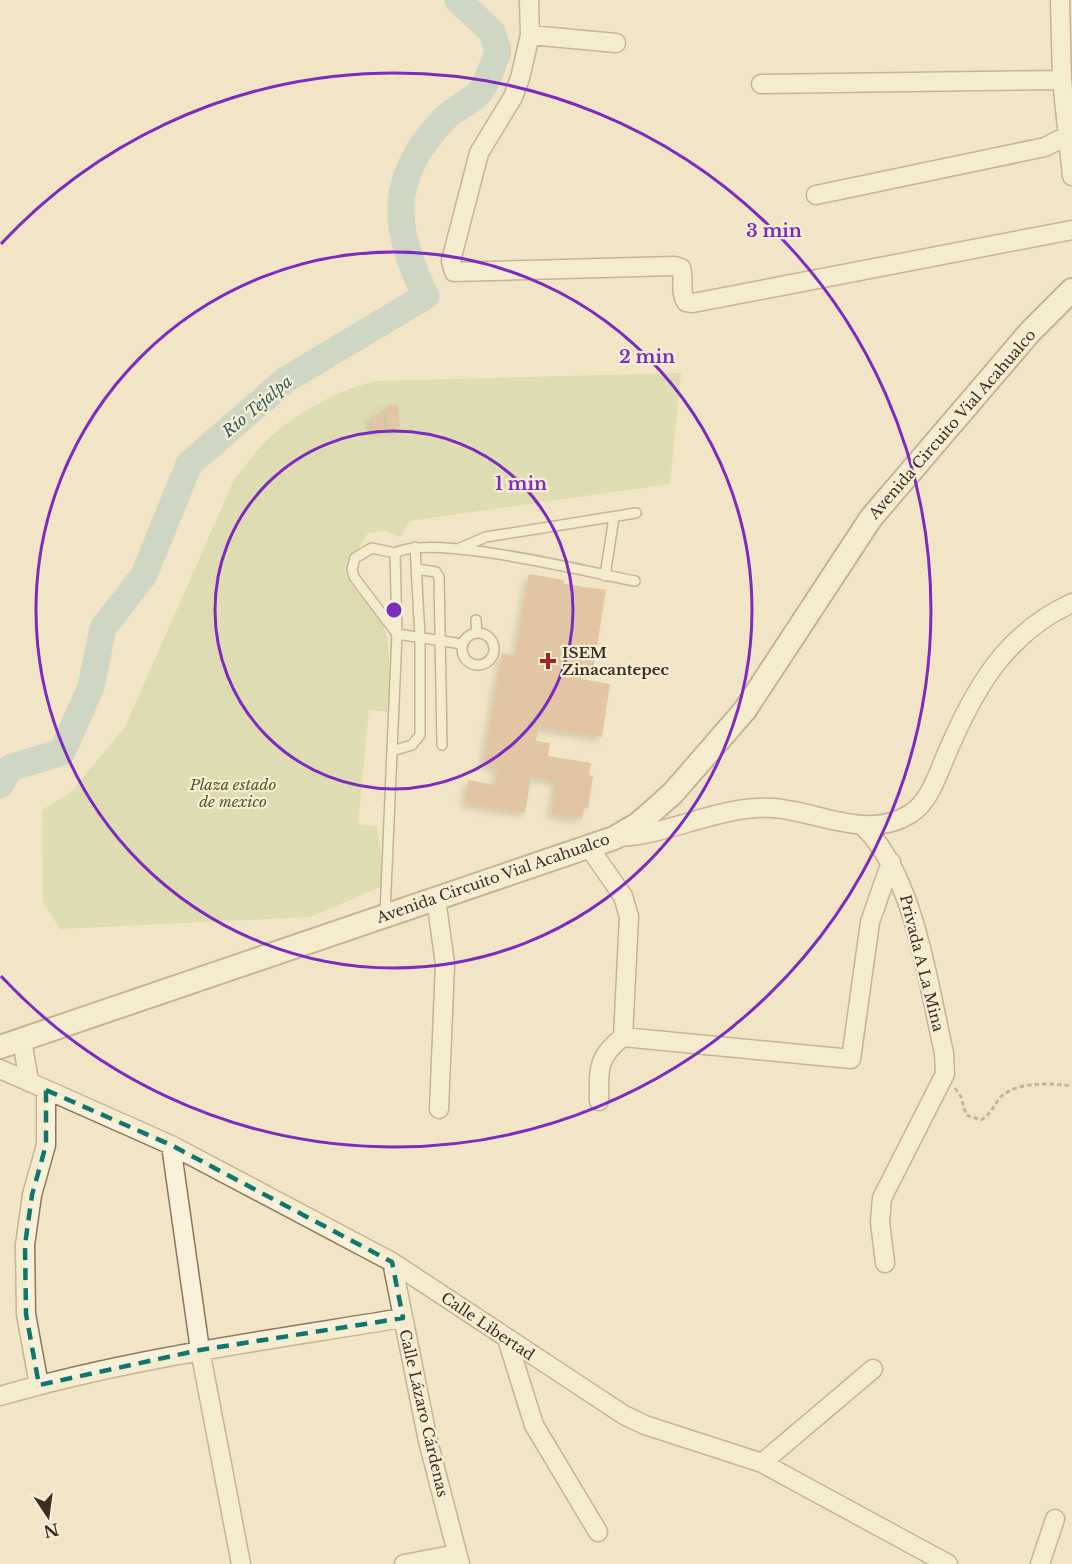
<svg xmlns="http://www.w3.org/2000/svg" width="1072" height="1564" font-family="'Libre Baskerville',serif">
	<defs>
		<filter id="shadow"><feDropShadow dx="-4.5" dy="4.5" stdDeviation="3" flood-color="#0004"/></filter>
	</defs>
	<rect width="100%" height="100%" fill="#f1e5c6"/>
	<path fill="#c9d099" d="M681 373 670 484 409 521 401 537 384 531 368 533 345 571C350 591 367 598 378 615 395 642 388 682 387 712L369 710 358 824 377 826 385 885 310 917 60 929 43 902 42 810 70 793 125 727 234 480C243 469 251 457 260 447 288 417 336 390 376 381Z"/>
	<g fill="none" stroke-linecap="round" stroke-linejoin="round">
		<path stroke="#a7c4bc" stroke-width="27" d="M0 785 10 768 62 752 91 687 103 628 144 575 189 464 287 379 426 296C391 226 388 176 446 117 455 109 467 103 476 96 487 86 493 65 498 51L492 32 458 0"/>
	</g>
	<path fill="#d19f79" filter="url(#shadow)" d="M398 405 400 427 387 428 385 406Z
		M383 414 384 429 373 430 371 416Z
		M529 574 564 580V584L606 590 593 671 583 669 581 679 610 684 602 737 538 727 536 741 550 743 548 756 591 763 589 775 593 776 588 809 584 808 582 819 551 814 556 781 531 777 525 813 465 803 468 780 495 785 498 767 483 764 502 653 515 655Z"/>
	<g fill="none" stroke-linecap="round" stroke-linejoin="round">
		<g stroke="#8e765a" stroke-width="12">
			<path id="service" d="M460 548 486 537 636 513
				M395 553 397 634 462 644
				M417 569 436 572 439 577 442 745
				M605 576 614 517
				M476 620 477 633
				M462 649a16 16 0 1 1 32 0a16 16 0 1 1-32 0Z
				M392 751 412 745 420 735V637L415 547
				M385 914 397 634 354 577 352 569 355 558 372 548 395 553C432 533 587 572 635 581"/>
		</g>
		<g stroke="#8e765a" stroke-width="21">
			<path id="minor" d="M529 0 530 35 520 78 513 97 479 153 451 261 454 272 675 266 681 268C685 280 679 291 686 302L693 303 1072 230
				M1060 0 1062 80 1072 176
				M530 35 616 43
				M761 84 1062 80
				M816 195 1045 147 1072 133
				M864 827C915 878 928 984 944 1053L945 1074 882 1198 880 1222 885 1263
				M620 837C672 834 720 805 773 808 818 811 867 841 910 814 930 802 938 773 947 753 974 689 1006 633 1072 603
				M588 846 623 896 629 917 623 1037C596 1058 599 1070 599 1101
				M436 899 445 964 439 1109
				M623 1037 851 1059 870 922 891 862
				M22 1040 29 1081
				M0 1069 171 1145 392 1262 624 1415 645 1425 762 1463 948 1564
				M171 1145 200 1350 241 1564
				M392 1262 428 1441 460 1564
				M507 1339 534 1425 598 1532
				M39 1385 26 1314 25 1245 32 1195 46 1145V1090
				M0 1396C131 1358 268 1340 403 1318
				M762 1463 873 1369
				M404 1564 457 1554
				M1040 1564 1055 1519"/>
		</g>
		<g stroke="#8e765a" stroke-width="26">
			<path id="tertiary" d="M0 1047 614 838 638 824 673 793 745 710 871 518 1030 332 1072 290"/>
		</g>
		<path stroke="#8e765a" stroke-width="3" stroke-dasharray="4.5 3" stroke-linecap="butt" d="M955 1088 961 1097 966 1115 981 1120C990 1115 993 1107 999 1099 1014 1081 1051 1083 1072 1086"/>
		<use href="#service" stroke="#fbf1da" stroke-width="9"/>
		<use href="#minor" stroke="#fbf1da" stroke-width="18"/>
		<use href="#tertiary" stroke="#fbf1da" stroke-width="22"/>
	</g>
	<path d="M0 0H1072V1564H0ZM46 1090 171 1145 392 1262 403 1318 200 1350 39 1385 26 1314 25 1245 32 1195 46 1145Z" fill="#f1e5c6" fill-opacity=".55" fill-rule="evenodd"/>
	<path fill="none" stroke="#0f766e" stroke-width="4.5" stroke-dasharray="12 8" stroke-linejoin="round" d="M46 1090 171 1145 392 1262 403 1318 200 1350 39 1385 26 1314 25 1245 32 1195 46 1145Z"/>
	<g fill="none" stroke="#7b2cbf" stroke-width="3">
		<circle cx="394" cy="610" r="179"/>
		<circle cx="394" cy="610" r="358"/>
		<path d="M1 244A537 537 0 1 1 1 976"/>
	</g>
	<path fill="#a12626" stroke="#f8eed6" stroke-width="2" d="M545 652h6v6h6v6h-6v6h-6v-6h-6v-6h6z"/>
	<g text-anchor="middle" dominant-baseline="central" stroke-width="4.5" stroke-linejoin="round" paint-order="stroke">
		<g font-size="15" fill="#3d2e1f" stroke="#f8eed6">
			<text transform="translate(952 424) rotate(-49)">Avenida Circuito Vial Acahualco</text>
			<text transform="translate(493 878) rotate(-19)">Avenida Circuito Vial Acahualco</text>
			<text transform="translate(922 963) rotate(76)">Privada A La Mina</text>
			<text transform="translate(488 1326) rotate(34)">Calle Libertad</text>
			<text transform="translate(424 1413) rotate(77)">Calle Lázaro Cárdenas</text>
		</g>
		<g font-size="15" font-weight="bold" fill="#3d2e1f" stroke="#f8eed6" text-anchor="start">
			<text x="562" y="652">ISEM<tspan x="562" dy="17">Zinacantepec</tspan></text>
		</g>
		<g font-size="15" font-style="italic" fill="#4d5b24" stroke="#f8eed6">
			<text x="233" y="784">Plaza estado<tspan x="233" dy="17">de mexico</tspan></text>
		</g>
		<g font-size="16" font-style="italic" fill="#2d5e5b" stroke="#f8eed6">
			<text transform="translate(257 406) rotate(-40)">Río Tejalpa</text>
		</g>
	</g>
	<circle cx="394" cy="610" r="9" fill="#7b2cbf" stroke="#f8eed6" stroke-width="3"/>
	<g font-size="18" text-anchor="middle" font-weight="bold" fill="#7b2cbf" stroke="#f8eed6" stroke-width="4.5" stroke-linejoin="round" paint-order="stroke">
		<text x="774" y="237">3 min</text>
		<text x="647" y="363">2 min</text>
		<text x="521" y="490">1 min</text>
	</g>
	<g transform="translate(48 1516) rotate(167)" stroke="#f8eed6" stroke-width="4.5" paint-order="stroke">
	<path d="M0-4.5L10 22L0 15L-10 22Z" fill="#3d2e1f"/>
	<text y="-9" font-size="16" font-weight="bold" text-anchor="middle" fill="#3d2e1f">N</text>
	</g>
</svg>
